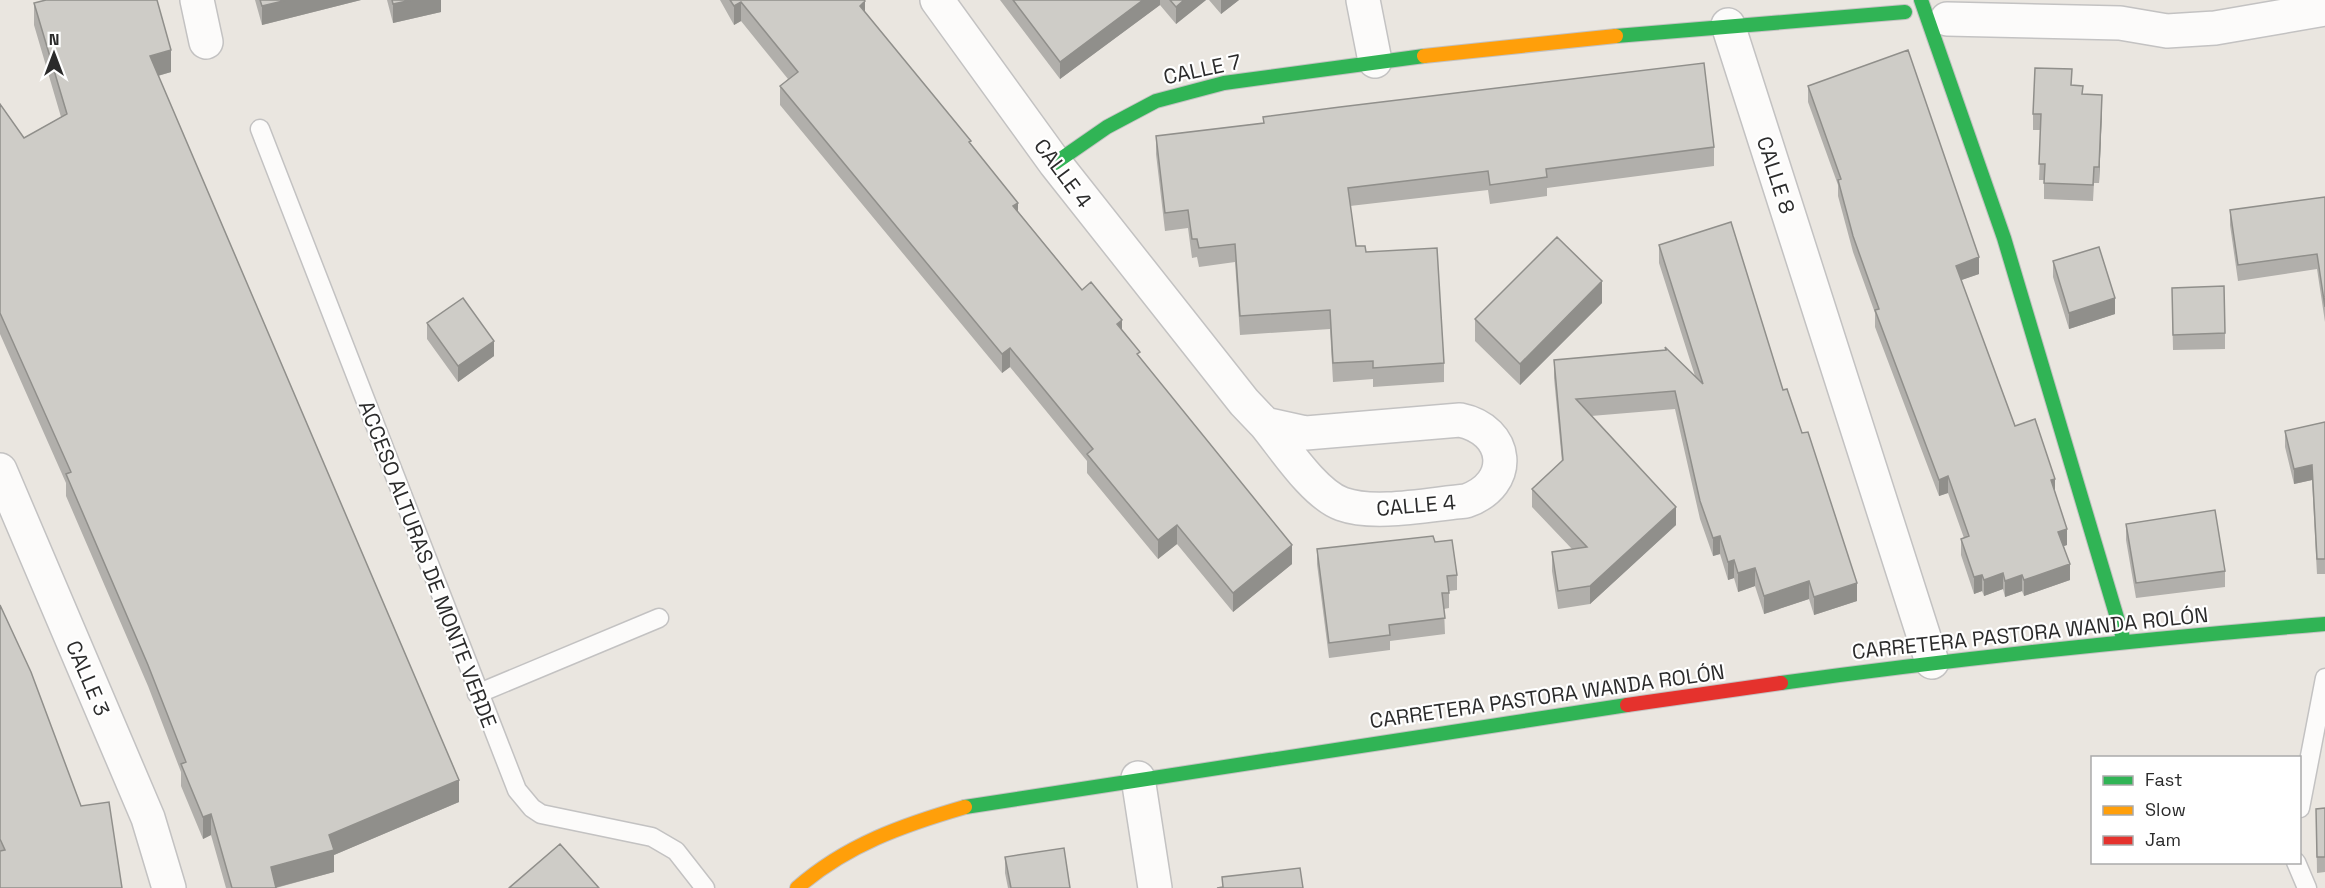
<svg xmlns="http://www.w3.org/2000/svg" width="2325" height="888" font-family="'Space Grotesk',sans-serif">
	<rect width="100%" height="100%" fill="#eae6e0"/>
	<g fill="none" stroke-linecap="round" stroke-linejoin="round">
		<g stroke="#c3c2c2" stroke-width="21">
			<path id="lane" d="M260 129 517 790 532 808 541 814 652 837 676 851 705 888
				M477 694 659 618
				M2300 808 2325 678
				M2296 862 2307 888"/>
		</g>
		<g stroke="#c3c2c2" stroke-width="36">
			<path id="street" d="M197 0 206 42
				M937 0 1055 163 1244 402 1265 424
				M1363 0 1375 61
				M1947 19 2120 23 2167 31 2215 28 2325 9
				M1728 25 1932 662
				M1460 420C1509 430 1515 484 1466 501 1431 504 1375 516 1342 504 1314 494 1284 447 1265 424L1306 433Z
				M0 470 148 818 169 888
				M1138 778 1155 888"/>
		</g>
		<g stroke="#c3c2c2" stroke-width="16">
			<path id="fast" d="M1921 0 2004 238 2124 641
				M1616 36 1905 12
				M1055 163 1107 127 1156 101 1224 83 1424 56
				M1781 683C1962 658 2143 639 2325 624
				M965 807 1627 705"/>
		</g>
		<g stroke="#c3c2c2" stroke-width="16">
			<path id="slow" d="M1424 56 1616 36
				M797 888C846 845 903 825 965 807"/>
		</g>
		<g stroke="#c3c2c2" stroke-width="16">
			<path id="jam" d="M1627 705 1781 683"/>
		</g>
		<use href="#lane" stroke="#fcfbfa" stroke-width="18"/>
		<use href="#street" stroke="#fcfbfa" stroke-width="33"/>
		<use href="#fast" stroke="#30b455" stroke-width="14"/>
		<use href="#slow" stroke="#ff9f0a" stroke-width="14"/>
		<use href="#jam" stroke="#e5322d" stroke-width="14"/>
	</g>
	<path fill="#b1afab" d="M255 0H361L262 25Z
		M387 0H441V12L393 23Z
		M720 0H864L865 12 971 144 1018 211 1082 290 1122 330 1140 358 1292 564 1233 612 1177 544 1158 559 1087 473V461L1010 367 1002 373 780 105V86L788 79 741 21 734 25Z
		M1000 0H1206L1176 24 1160 5 1060 79Z
		M1209 0H1239L1221 14Z
		M34 3 171 72 158 76 459 802 334 855V872L276 888H226L211 835 203 839 181 786V772L148 686 66 496V483L0 334V104L24 138 61 117 34 25Z
		M2072 85 2102 110 2099 183H2094L2093 201 2044 199V180H2039L2041 130H2033V114Z
		M1808 86 1979 274 1961 280 2015 426 2055 492 2067 545 2064 546 2070 580 2024 596 2022 591 2005 597 2003 589 1984 596 1982 591 1974 594 1961 555V539L1964 538 1948 493 1939 496 1875 327V313L1853 252 1838 196V185L1808 102Z
		M1263 117 1714 147V166L1547 188V196L1490 204 1488 190 1350 206 1356 246 1366 252 1444 363V382L1373 387V379L1333 382 1330 329 1240 335 1235 262 1199 267 1197 257 1192 258 1188 228 1165 231 1156 154V136L1263 123Z
		M2325 197V322L2317 269 2238 281 2230 225V210Z
		M1659 245 1783 390 1857 601 1814 615 1809 599 1764 614 1755 586 1738 592 1734 578 1728 580 1720 554 1713 556 1700 519 1675 409 1591 416 1676 525 1590 604 1558 609 1552 571V552L1572 549 1532 507V489L1562 462 1554 378V360L1665 350V347L1695 376 1659 263Z
		M2053 261 2115 314 2069 329 2053 277Z
		M1602 303 1520 385 1475 341V319Z
		M2172 303 2225 333V349L2173 350Z
		M427 323 494 356 458 382 427 339Z
		M2325 422V574H2317L2312 480 2294 484 2285 447V431Z
		M2126 524 2225 571V587L2136 598 2126 540Z
		M1435 542 1457 575V590L1449 591V608L1444 609 1445 634 1390 641V650L1329 658 1317 564V549Z
		M0 605 81 806 0 888Z
		M2325 808V872L2317 873 2316 809Z
		M1005 857 1070 888H1008L1005 873Z"/>
	<path fill="#908f8b" d="M287 0H361L262 25V6Z
		M412 0H441V12L393 23V4Z
		M1143 0H1160V5L1060 79V62Z
		M1184 0H1206L1176 24V7Z
		M1221 0H1239L1221 14Z
		M865 1V20L860 6Z
		M741 2V21L734 25V6Z
		M171 50V72L150 78V56Z
		M2102 95V110L2099 183V167Z
		M1018 203V222L1013 206Z
		M1979 257V274L1956 282V266Z
		M1602 281V303L1520 385V364Z
		M2115 298V314L2069 329V313Z
		M1122 320V339L1117 324Z
		M494 341V356L458 382V366Z
		M1010 348V367L1002 373V354Z
		M2312 465V480L2294 484V469Z
		M1948 476V493L1939 496V480Z
		M2055 479V495L2051 480Z
		M1676 507V525L1590 604V586Z
		M1177 525V544L1158 559V540Z
		M2067 529V545L2058 548V532Z
		M1720 536V554L1713 556V538Z
		M1292 545V564L1233 612V593Z
		M1734 560V578L1728 580V562Z
		M2070 564V580L2024 596V580Z
		M1755 568V586L1738 592V573Z
		M2003 573V589L1984 596V580Z
		M1982 575V591L1974 594V577Z
		M2022 575V591L2005 597V581Z
		M1809 581V599L1764 614V596Z
		M1857 583V601L1814 615V597Z
		M459 780V802L334 855V872L274 888 271 867 329 835Z
		M211 814V835L203 839V817Z"/>
	<path fill="#ceccc7" stroke="#908f8b" stroke-width="1.5" d="M46 0H157L171 50 150 56 459 780 329 835 334 850 271 867 276 888H232L211 814 203 817 181 764 186 762 148 665 66 474 71 472 0 313V104L24 138 67 114 34 3Z
		M260 0H287L262 6Z
		M392 0H412L393 4Z
		M730 0H864L865 1 860 6 971 141 969 142 1018 203 1013 206 1082 290 1091 282 1122 320 1117 324 1140 352 1137 354 1292 545 1233 593 1177 525 1158 540 1087 454 1093 449 1010 348 1002 354 780 86 798 72 741 2 734 6Z
		M1013 0H1143L1060 62Z
		M1170 0H1184L1176 7Z
		M1908 50 1979 257 1956 266 2015 426 2035 419 2055 479 2051 480 2067 529 2058 532 2070 564 2024 580 2022 575 2005 581 2003 573 1984 580 1982 575 1974 577 1961 539 1969 536 1948 476 1939 480 1875 310 1879 309 1853 236 1838 180 1841 179 1808 86Z
		M1704 63 1714 147 1546 169 1547 177 1490 185 1488 171 1348 188 1356 246H1365L1366 252 1437 248 1444 363 1373 368V361L1333 363 1330 310 1240 316 1235 244 1199 248 1197 239H1192L1188 210 1165 213 1156 136 1264 123 1263 117 1340 107Z
		M2035 68 2072 69 2071 85 2083 86 2082 94 2102 95 2099 167H2094L2093 185 2044 183 2045 164H2039L2041 114H2033Z
		M2325 197V307L2317 254 2238 265 2230 210Z
		M1731 222 1783 390 1787 389 1802 433 1808 432 1857 583 1814 597 1809 581 1764 596 1755 568 1738 573 1734 560 1728 562 1720 536 1713 538 1700 501 1675 391 1576 399 1676 507 1590 586 1558 591 1552 552 1587 547 1532 489 1563 460 1554 360 1666 350 1665 347 1703 384 1659 245Z
		M1557 237 1602 281 1520 364 1475 319Z
		M2099 247 2115 298 2069 313 2053 261Z
		M2224 286 2225 333 2173 335 2172 288Z
		M463 298 494 341 458 366 427 323Z
		M2325 422V559H2317L2312 465 2294 469 2285 431Z
		M2215 510 2225 571 2136 583 2126 524Z
		M1433 536 1435 542 1452 540 1457 575 1447 576 1449 593H1442L1445 618 1389 625 1390 635 1329 643 1317 549Z
		M0 605 31 672 81 806 109 802 122 888H0V851L5 850 0 839Z
		M2325 808V857H2317L2316 809Z
		M560 844 599 888H509Z
		M1064 848 1070 888H1011L1005 857Z
		M1300 868 1303 888H1217L1223 887 1222 877Z"/>
	<g text-anchor="middle" dominant-baseline="central" stroke-width="4.5" stroke-linejoin="round" paint-order="stroke">
		<g font-size="21" fill="#2b2b2b" stroke="#fff">
			<text transform="translate(1202 69) rotate(-12)">CALLE 7</text>
			<text transform="translate(1063 173) rotate(53)">CALLE 4</text>
			<text transform="translate(1776 175) rotate(72)">CALLE 8</text>
			<text transform="translate(1416 505) rotate(-5)">CALLE 4</text>
			<text transform="translate(428 564) rotate(69)">ACCESO ALTURAS DE MONTE VERDE</text>
			<text transform="translate(2030 633) rotate(-6)">CARRETERA PASTORA WANDA ROLÓN</text>
			<text transform="translate(88 678) rotate(67)">CALLE 3</text>
			<text transform="translate(1547 696) rotate(-8)">CARRETERA PASTORA WANDA ROLÓN</text>
		</g>
	</g>
	<rect x="2091" y="756" width="210" height="108" fill="#ffffff" stroke="#aaaaaa" stroke-width="1.5"/>
	<rect x="2103" y="776" width="30" height="9" fill="#30b455" stroke="#aaaaaa" stroke-width="1.5"/>
	<text x="2145" y="786" font-size="18" fill="#2b2b2b">Fast</text>
	<rect x="2103" y="806" width="30" height="9" fill="#ff9f0a" stroke="#aaaaaa" stroke-width="1.5"/>
	<text x="2145" y="816" font-size="18" fill="#2b2b2b">Slow</text>
	<rect x="2103" y="836" width="30" height="9" fill="#e5322d" stroke="#aaaaaa" stroke-width="1.5"/>
	<text x="2145" y="846" font-size="18" fill="#2b2b2b">Jam</text>
	<g transform="translate(54 54)" stroke="#ffffff" stroke-width="4.5" paint-order="stroke">
	<path d="M0-4.5L10 22L0 15L-10 22Z" fill="#2b2b2b"/>
	<text y="-9" font-size="16" font-weight="bold" text-anchor="middle" fill="#2b2b2b">N</text>
	</g>
</svg>
